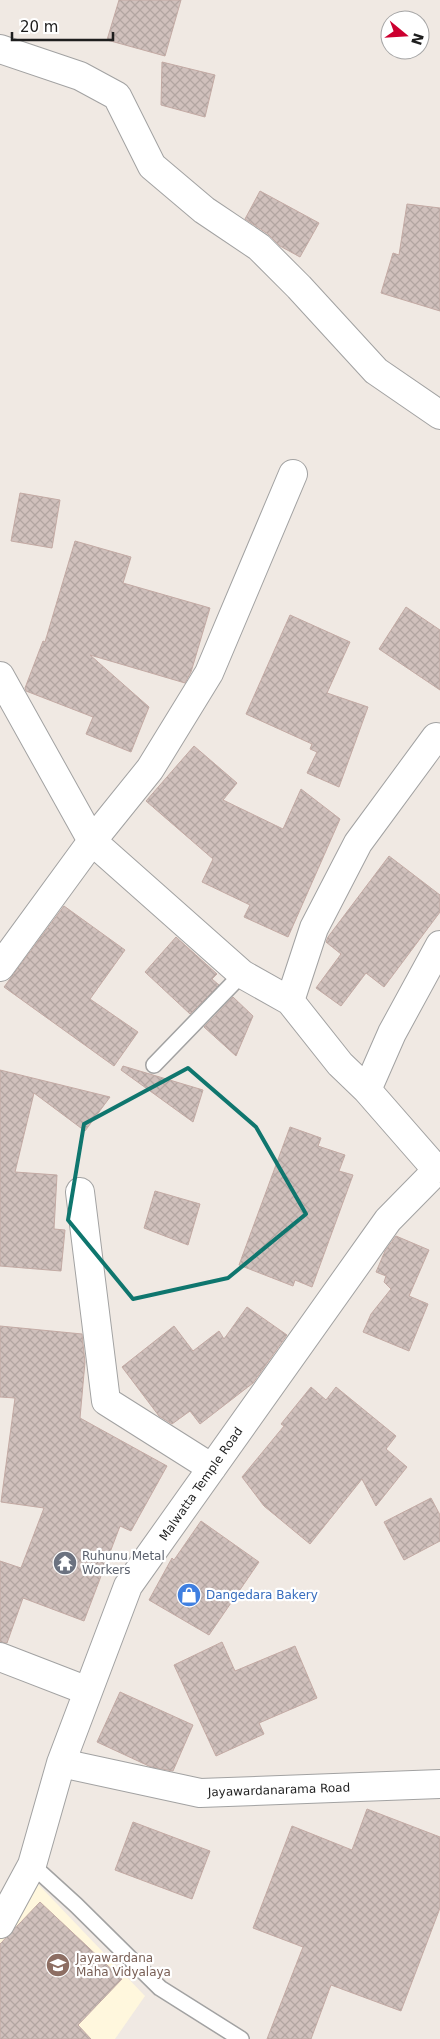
<svg xmlns="http://www.w3.org/2000/svg" width="440" height="2039" font-family="'DejaVu Sans',sans-serif">
	<defs>
		<pattern id="building-cross-hatch" width="8" height="8" patternUnits="userSpaceOnUse" patternTransform="scale(1.25)"><rect width="8" height="8" fill="#d0c0bc"/><path d="M0 0l8 8M0 8l8-8" fill="none" stroke="#b2a5a1"/></pattern>
	</defs>
	<rect width="100%" height="100%" fill="#f0e9e3"/>
	<path fill="#fff7dd" d="M37 1883 145 1996 115 2039H0V1934Z"/>
	<path fill="url(#building-cross-hatch)" stroke="#c3aaa4" d="M119 0H181L165 56 107 40Z
		M162 62 215 75 205 117 161 105Z
		M260 191 319 223 300 257 280 246 268 234 245 219Z
		M407 204 440 208V311L381 293 393 253 399 255Z
		M20 493 60 500 52 548 11 541Z
		M75 541 131 557 123 583 210 608 191 672 185 683 90 655 149 707 131 752 86 734 93 717 26 691 25 688 43 641 45 642Z
		M406 607 440 630V690L379 649Z
		M290 615 350 642 327 693 368 707 339 787 307 773 317 752 310 749 312 744 246 714Z
		M194 746 237 783 223 800 283 829 301 789 340 819 288 937 244 917 250 905 202 882 213 859 146 801Z
		M389 856 440 895V912L384 987 366 973 341 1006 316 988 341 954 326 942 328 937Z
		M64 906 125 950 90 999 138 1032 114 1066 4 987Z
		M176 937 217 974 212 979 219 985 190 1014 145 972Z
		M233 997 253 1016 236 1056 204 1027Z
		M123 1066 203 1090 193 1122 121 1070Z
		M0 1070 110 1097 85 1131 34 1093 15 1172 57 1175 54 1229 65 1230 61 1271 0 1266Z
		M290 1127 321 1138 318 1146 345 1155 339 1171 353 1175 312 1287 295 1280 293 1286 239 1265Z
		M155 1191 200 1204 188 1245 144 1228Z
		M396 1236 429 1250 409 1296 428 1304 409 1351 363 1332 371 1314 391 1289 384 1282 386 1276 376 1272 385 1251Z
		M247 1307 287 1335 253 1383 200 1424 190 1411 172 1424 159 1416 122 1367 174 1326 193 1351 219 1331 224 1339Z
		M0 1326 82 1334 85 1362 80 1418 167 1466 131 1531 120 1526 84 1621 23 1598 7 1643 0 1642V1561L21 1568 44 1508 1 1502 15 1398 0 1397Z
		M311 1387 326 1400 336 1387 396 1436 386 1449 407 1467 376 1506 362 1479 310 1544 264 1506 242 1477 284 1426 281 1424Z
		M431 1498 440 1515V1541L404 1560 384 1522Z
		M201 1521 259 1562 209 1635 149 1600 172 1558 174 1560Z
		M222 1642 235 1671 295 1646 317 1698 259 1723 264 1734 216 1756 174 1665Z
		M120 1692 193 1725 173 1771 151 1767 97 1742Z
		M367 1809 440 1837V1908L401 2011 331 1985 311 2039H267L303 1947 253 1928 292 1826 352 1850Z
		M133 1822 210 1851 192 1899 115 1870Z
		M40 1902 122 1979 78 2025 91 2039H0V1944Z"/>
	<g fill="none" stroke-linecap="round" stroke-linejoin="round">
		<g stroke="#a2a2a2" stroke-width="18">
			<path id="service" d="M154 1065 242 974
				M32 1865 76 1905 160 1988 241 2039"/>
		</g>
		<g stroke="#a2a2a2" stroke-width="30">
			<path id="minor" d="M0 49 80 76 117 96 152 166 204 210 259 247 299 287 376 371 440 415
				M0 676 92 841 242 974 290 1001 340 1064 367 1090 436 1169
				M0 967 92 841 150 769 209 673 293 474
				M290 1001 314 928 358 843 436 737
				M367 1090 392 1033 440 945
				M80 1192 106 1401 212 1468
				M0 1657 88 1691
				M61 1763 200 1793 440 1784
				M0 1924 32 1865 61 1763 128 1586 388 1220 440 1167"/>
		</g>
		<use href="#service" stroke="#fff" stroke-width="15"/>
		<use href="#minor" stroke="#fff" stroke-width="28"/>
	</g>
	<path fill="none" stroke="#0f766e" stroke-width="4" stroke-linejoin="round" d="M188 1068 256 1127 306 1214 228 1278 133 1299 68 1220 84 1124Z"/>
	<defs>
		<g id="temple-disc" transform="scale(1.25)"><circle r="9.5" fill="#6b7280" stroke="#fff"/><path d="M0-6L5-2H3V0L6.5 2.5H4V6H1.5V3h-3V6H-4V2.5H-6.5L-3 0V-2H-5Z" fill="#fff"/></g>
		<g id="shop-disc" transform="scale(1.25)"><circle r="9.5" fill="#3f7fe0" stroke="#fff"/><path d="M-5-2.5h2.3a2.7 3.5 0 0 1 5.4 0H5L5.5 6h-11ZM-1.5-2.5h3a1.5 2.3 0 0 0-3 0Z" fill="#fff"/></g>
		<g id="university-disc" transform="scale(1.25)"><circle r="9.5" fill="#8d6e63" stroke="#fff"/><path d="M0-5L7-2L0 1L-7-2ZM-4 1L0 2.5L4 1V4Q0 6-4 4Z" fill="#fff"/></g>
	</defs>
	<g fill-rule="evenodd">
		<use href="#temple-disc" x="65" y="1563"/>
		<use href="#shop-disc" x="189" y="1595"/>
		<use href="#university-disc" x="58" y="1965"/>
	</g>
	<g text-anchor="middle" dominant-baseline="central" stroke-width="4.5" stroke-linejoin="round" paint-order="stroke">
		<g font-size="12" fill="#1e1e1e" stroke="#fff">
			<text transform="translate(201 1484) rotate(-55)">Malwatta Temple Road</text>
			<text transform="translate(279 1790) rotate(-2)">Jayawardanarama Road</text>
		</g>
		<g font-size="12" fill="#5b616d" stroke="#fff" text-anchor="start">
			<text x="82" y="1556">Ruhunu Metal<tspan x="82" dy="14">Workers</tspan></text>
		</g>
		<g font-size="12" fill="#366cbe" stroke="#fff" text-anchor="start">
			<text x="206" y="1595">Dangedara Bakery</text>
		</g>
		<g font-size="12" fill="#785e54" stroke="#fff" text-anchor="start">
			<text x="76" y="1958">Jayawardana<tspan x="76" dy="14">Maha Vidyalaya</tspan></text>
		</g>
	</g>
	<g transform="translate(405 35) rotate(108)"><circle r="24" fill="#ffffff" stroke="#a5a5a5"/>
	<path d="M0-4L9 19L0 12L-9 19Z" fill="#cc0030"/>
	<text y="-8" font-size="14" font-weight="bold" text-anchor="middle" fill="#1e1e1e">N</text>
	</g>
	<path d="M12 32v8h101v-8" fill="none" stroke="#1e1e1e" stroke-width="2.5"/>
	<text x="20" y="32" font-size="15" fill="#1e1e1e" stroke="#ffffff" stroke-width="4" paint-order="stroke">20 m</text>
</svg>
